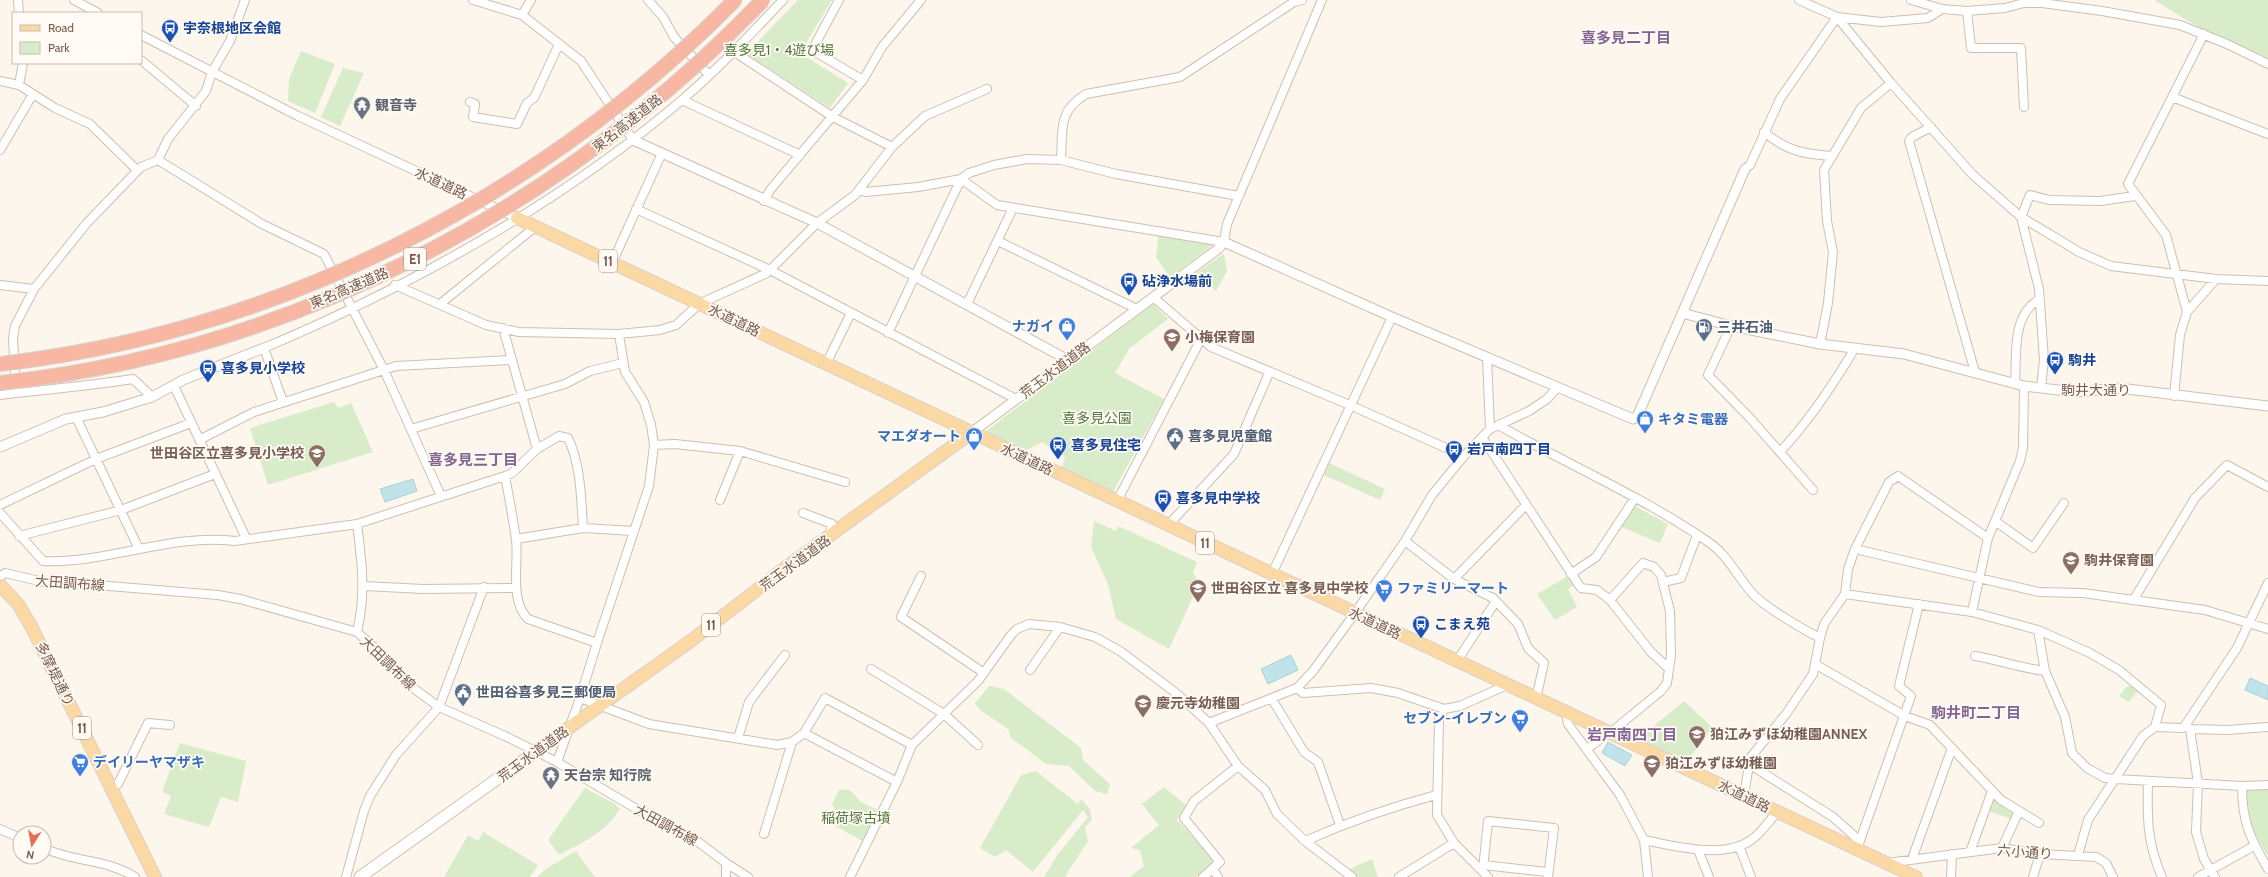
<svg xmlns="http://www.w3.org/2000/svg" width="2268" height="877" font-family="Cabin,'Noto Sans JP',sans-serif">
	<rect width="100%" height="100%" fill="#fdf6ec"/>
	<path fill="#d8ecc9" d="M798 0H832L800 53 848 83 830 108 746 54Z
		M2154 0H2268V60L2203 30Z
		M301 51 335 64 315 113 288 101 289 79Z
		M343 68 364 73 340 126 321 117Z
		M1159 232 1214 244 1170 278 1156 257Z
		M1224 254 1227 271 1216 291 1196 273Z
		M1153 304 1168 319 1129 349 1115 373 1164 399 1113 492 1062 469 1065 456 1042 442 1023 452 985 432Z
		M334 402 338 408 351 403 373 452 268 485 250 428Z
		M1329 463 1385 489 1380 500 1324 475Z
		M1633 505 1668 524 1660 543 1619 526Z
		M1094 521 1116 531 1118 526 1197 562 1193 572 1199 584 1169 649 1116 619 1108 584 1091 547Z
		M1571 574 1577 584 1568 589 1577 607 1555 620 1537 594Z
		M2134 684 2139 689 2129 702 2119 696 2126 687Z
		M989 686 1004 689 1081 748 1083 760 1110 784 1107 794 1095 791 1069 766 1046 764 1010 737 1009 730 980 710 975 703Z
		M1684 701 1712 727 1686 763 1638 739Z
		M180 743 246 761 238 802 221 797 209 827 164 814 171 796 162 792Z
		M1036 771 1079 805 1078 802 1082 800 1090 809 1092 820 1085 827 1088 841 1066 875 1067 877H1044L1058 854 1088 817 1083 810 1033 872 1006 850 995 857 980 848 1021 775Z
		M1164 787 1186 805 1177 820 1215 861 1196 877H1130L1144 866 1140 850 1131 848 1159 825 1142 804Z
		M585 788 615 804 620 809C605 833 583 842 559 855L548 840Z
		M2244 788 2268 789V856L2249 825Z
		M845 789 851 791 861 802 880 811 864 842 834 825 838 816 832 804 839 790Z
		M1992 791 2019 811 2014 820 1986 810Z
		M483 832 538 865 530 877H444L468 835 478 841Z
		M576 851 595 877H537L547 868Z
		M1372 859 1378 877H1352L1345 871Z"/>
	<path fill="#bfe3e8" stroke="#a5d3da" d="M413 479 417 491 385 502 380 489Z
		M1291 655 1298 670 1268 684 1261 669Z
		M2250 678 2268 686V700L2245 690Z
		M1608 742 1632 755 1625 766 1602 753Z"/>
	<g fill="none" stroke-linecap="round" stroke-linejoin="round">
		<g stroke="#d1beb0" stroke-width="10">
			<path id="minor" d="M18 0 19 13
				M74 0 98 13
				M473 0 522 15 581 61 633 140
				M648 0 663 17 674 37 709 75
				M839 0 812 50 863 80
				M1799 0 1837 17 1881 22 1928 18 1942 9
				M1911 0 1942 9 1967 11 2005 8 2024 3H2042L2102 11 2180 25 2227 44 2268 64
				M1967 11 1971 48H2021L2024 107
				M522 15 531 0
				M1837 17 1891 83 1973 175 2021 217 2056 238 2079 252 2111 266 2216 279 2268 281
				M141 35 298 116 517 218
				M733 51 833 117 892 147
				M141 60 196 106
				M0 81 19 85 55 108 90 124 137 170
				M19 85 23 63
				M2172 97 2268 134
				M682 100 800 155
				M470 102 475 104 473 117 517 124 527 103 534 98 559 44
				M1931 127 1912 137 1909 141 1975 372
				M1764 132C1787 151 1803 154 1832 156
				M0 150 33 94
				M158 160 262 224 324 254 384 370 441 496
				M1061 160C1063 130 1057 112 1086 94L1180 77 1294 2 1302 0
				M1745 169 1750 165 1780 99 1837 17
				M860 190 866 192 918 187 961 179 969 173 994 165 1027 159 1061 160 1116 174 1239 196
				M764 201 770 190 863 80 882 47 921 0
				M636 209 770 270 1016 399
				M998 241 1137 309
				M612 263 662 153
				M0 285 34 289
				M395 285 486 325 519 332 619 334 660 330 676 325 699 304 767 273 817 223 855 195 892 147 925 116 987 89
				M1153 297 1211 347 1352 406 1464 456
				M440 304 535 227
				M967 304 1013 208
				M2187 312 2216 279
				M1731 326 1708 375 1750 418 1813 490
				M503 328 537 449
				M888 333 961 179 997 205 1224 242 1227 224 1322 0
				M1820 344 1828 303 1833 252 1827 221 1824 170 1861 108 1891 83
				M1487 357 1490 429
				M826 364 851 313
				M2015 383C2017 355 2011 314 2040 299
				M174 386 246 538
				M2041 388 2044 360 2039 289 2021 217 2030 195 2049 200 2100 201 2135 196
				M0 395 16 393
				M2174 396 2180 335 2187 312 2166 235 2128 184 2204 34
				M152 397 133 379C94 385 55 389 16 393L13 338 15 326 34 289 86 224 141 167 158 160 168 139 206 91 212 72 230 41 245 0
				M283 402 264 348C413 285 558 205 682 100 718 69 751 34 783 0
				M76 417 139 549
				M1498 425C1567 464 1641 496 1707 541 1727 554 1737 576 1752 593 1763 606 1804 630 1820 638L1813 674 1786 714 1750 758 1744 796
				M411 429 565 384 590 371 623 363
				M1482 437 1581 588 1597 590 1610 600 1651 652 1669 669
				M199 440 254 412 396 366 511 360
				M654 445 675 444 740 451
				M1780 452C1810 420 1833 385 1855 348
				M505 476C509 497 513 518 516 540 519 564 509 600 528 619L597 643
				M720 500 740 451 845 482
				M1117 501 1201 339
				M0 505 96 459 191 423
				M0 513 43 561C107 564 171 533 235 541L357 524 505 476 512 473 537 449 559 436 568 438C581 465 581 498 583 528
				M803 513 832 524 828 538
				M1995 521 2033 548 2064 503
				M357 524C362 562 366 594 357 632
				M1170 526 1173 520 1234 454 1269 373
				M19 536 121 510 215 474
				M516 539 583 528 634 531
				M1405 541 1454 579 1493 598 1518 624 1528 648 1544 663 1536 699
				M1855 549 2039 592 2083 593 2205 610 2268 629
				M1272 574 1392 317
				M1571 574 1596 557 1635 498
				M921 576 901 617 984 673
				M0 577 5 573 48 583 109 586 218 595 240 599 357 632 378 651 405 682 439 707 505 736 557 762 662 824 693 838 726 863 748 877
				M1454 579 1526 505
				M1663 582 1681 578 1697 535
				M364 586 423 589 516 588
				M1845 594 1972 612 2038 630 2090 653 2119 670 2161 705 2155 727
				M2134 599 2195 498 2227 465 2268 487
				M1610 600 1643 563 1654 567 1661 575 1670 611 1671 655 1667 683 1661 691 1610 733
				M1972 612 1988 538 2020 461 2023 448 2024 386
				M2038 630 2045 671 2065 717 2072 753 2087 768 2105 778 2116 779 2242 786 2268 785
				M1820 638 1824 624 1845 594 1848 569 1855 549 1889 482 1898 476 1988 538
				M1975 656C1999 660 2020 668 2045 671
				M1457 661 1496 601
				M1815 664 1905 716 1930 725 2001 800 2039 823
				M871 669 944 714 978 745
				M1030 670 1060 627
				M1297 688 1303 693 1371 688 1398 693 1444 709 1460 706 1507 685
				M580 698 649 724 777 745 792 742
				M1272 699 1304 752 1318 762 1340 825
				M1444 709 1439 720 1437 815 1454 843 1488 877
				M1566 713 1568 724 1620 795 1644 840 1648 877
				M1209 723 1297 688 1313 671 1350 620 1405 541 1432 495 1464 456 1490 429 1529 411 1547 399 1557 388
				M2186 724 2190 729 2198 783 2196 832 2204 859 2215 877
				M2190 729 2227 730 2268 727
				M804 733 897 782
				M738 738 749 702 785 655
				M1587 749 1609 732
				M557 762 580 698 597 643 649 486 654 445 651 425 644 402 625 372 619 334
				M1749 764 1833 817 1860 841
				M2148 782C2147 818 2147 843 2162 877
				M2242 786C2242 822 2250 838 2268 869
				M111 788 118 784 148 723 170 725
				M0 829 20 838
				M764 834 792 742 804 733 825 698 912 745
				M1644 840C1675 846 1728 861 1755 837 1763 830 1770 820 1777 812
				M1305 841C1348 822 1391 807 1436 795
				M1739 846 1751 877
				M44 848C75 863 104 858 135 877
				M2002 848 2019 811
				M1857 849 1911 696 1899 686 1919 604
				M1698 850 1709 877
				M1970 852 1992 791
				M2078 855 2088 820 2143 736 2155 727 2183 728 2186 724 2237 648 2268 583
				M1912 859 1952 748
				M726 863V877
				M1887 863 2002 848 2040 854 2096 857 2106 863 2113 877
				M1483 865 1547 872
				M1213 869 1218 877
				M1483 869 1488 821 1554 828 1548 877
				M346 877 364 811 370 796 396 755 439 707 484 587
				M850 877 897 782 912 745 978 681 1011 635 1017 629 1029 624 1060 627 1095 637 1120 651 1176 693 1209 723 1238 766 1265 790 1277 814 1305 841 1352 877
				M1203 877 1220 862 1184 818 1194 801 1238 766
				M1399 877 1454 843
				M1951 877 1952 854
				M2033 877 2040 854
				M2198 877 2254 846"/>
		</g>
		<g stroke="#d1beb0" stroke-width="11">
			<path id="tertiary" d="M633 140 817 223 1068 360
				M1682 313 1731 326 1820 344 1904 354 2024 386 2076 392 2119 388 2268 406
				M971 433 1218 249 1224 242 1392 317 1633 419 1637 417 1745 169
				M0 447 66 419 103 412 152 397 183 380 264 348"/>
		</g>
		<g stroke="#d6c0b0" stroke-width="13">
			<path id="secondary" d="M360 877 535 752"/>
		</g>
		<g stroke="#dad1cd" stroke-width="14">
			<path id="primary" d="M517 218 1916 877
				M0 585 18 604 31 626 155 877
				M535 752 692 640 785 568 971 433"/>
		</g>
		<use href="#minor" stroke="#fff" stroke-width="8"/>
		<use href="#tertiary" stroke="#fff" stroke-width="9"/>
		<use href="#secondary" stroke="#fff" stroke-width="11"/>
		<use href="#primary" stroke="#fbd9a5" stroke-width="12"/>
		<g stroke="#dad1cd" stroke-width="16" stroke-linecap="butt">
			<path id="motorway-bridge" d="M0 364C278 332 540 198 735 0
				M0 383C290 352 561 210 763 0"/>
		</g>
		<use href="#motorway-bridge" stroke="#f7b7a3" stroke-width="14"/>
	</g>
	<defs>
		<g id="bus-pin" transform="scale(0.9)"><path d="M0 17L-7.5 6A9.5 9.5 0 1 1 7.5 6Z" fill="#1a4fb4" stroke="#fffaf3"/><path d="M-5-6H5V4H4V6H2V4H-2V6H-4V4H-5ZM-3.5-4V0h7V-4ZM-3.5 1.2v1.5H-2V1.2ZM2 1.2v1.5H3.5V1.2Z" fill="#fff"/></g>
		<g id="temple-pin" transform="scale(0.9)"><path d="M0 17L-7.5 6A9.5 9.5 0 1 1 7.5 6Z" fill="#6b7280" stroke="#fffaf3"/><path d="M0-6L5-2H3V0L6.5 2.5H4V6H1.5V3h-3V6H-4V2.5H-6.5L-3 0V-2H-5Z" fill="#fff"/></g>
		<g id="shop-pin" transform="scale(0.9)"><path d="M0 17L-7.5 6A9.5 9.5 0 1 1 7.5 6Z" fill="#3f7fe0" stroke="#fffaf3"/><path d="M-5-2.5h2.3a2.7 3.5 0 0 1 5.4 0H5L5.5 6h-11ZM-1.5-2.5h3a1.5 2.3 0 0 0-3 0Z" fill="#fff"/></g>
		<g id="fuel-pin" transform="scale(0.9)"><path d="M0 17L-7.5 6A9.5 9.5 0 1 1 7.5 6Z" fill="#5c6f8a" stroke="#fffaf3"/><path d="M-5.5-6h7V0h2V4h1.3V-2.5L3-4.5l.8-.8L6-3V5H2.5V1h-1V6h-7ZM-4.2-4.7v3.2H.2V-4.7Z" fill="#fff"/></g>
		<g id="school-pin" transform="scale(0.9)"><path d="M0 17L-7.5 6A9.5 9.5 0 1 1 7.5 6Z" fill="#8d6e63" stroke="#fffaf3"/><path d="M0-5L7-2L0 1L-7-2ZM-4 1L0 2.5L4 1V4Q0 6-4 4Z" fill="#fff"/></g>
		<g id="civic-pin" transform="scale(0.9)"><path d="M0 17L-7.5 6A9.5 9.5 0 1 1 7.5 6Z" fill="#5c6f8a" stroke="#fffaf3"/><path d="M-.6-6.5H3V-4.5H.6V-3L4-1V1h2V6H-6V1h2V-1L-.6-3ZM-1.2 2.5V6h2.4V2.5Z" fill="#fff"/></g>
		<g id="supermarket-pin" transform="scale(0.9)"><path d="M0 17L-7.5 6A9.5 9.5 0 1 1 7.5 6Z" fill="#3f7fe0" stroke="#fffaf3"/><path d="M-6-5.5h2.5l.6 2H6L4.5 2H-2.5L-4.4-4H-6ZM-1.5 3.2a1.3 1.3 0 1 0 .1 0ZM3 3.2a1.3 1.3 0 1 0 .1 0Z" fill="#fff"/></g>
	</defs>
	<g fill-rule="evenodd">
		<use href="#bus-pin" x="170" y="28"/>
		<use href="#temple-pin" x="362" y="105"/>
		<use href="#bus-pin" x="1129" y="281"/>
		<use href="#shop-pin" x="1067" y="326"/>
		<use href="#fuel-pin" x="1704" y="327"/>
		<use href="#school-pin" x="1172" y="337"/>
		<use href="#bus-pin" x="2055" y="360"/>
		<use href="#bus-pin" x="208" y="368"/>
		<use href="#shop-pin" x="1645" y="419"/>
		<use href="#shop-pin" x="974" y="436"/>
		<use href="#civic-pin" x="1175" y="436"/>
		<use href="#bus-pin" x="1058" y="445"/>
		<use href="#bus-pin" x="1454" y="449"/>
		<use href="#school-pin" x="317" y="453"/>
		<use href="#bus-pin" x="1163" y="498"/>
		<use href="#school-pin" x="2071" y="560"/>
		<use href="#school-pin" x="1198" y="588"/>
		<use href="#supermarket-pin" x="1384" y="588"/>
		<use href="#bus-pin" x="1421" y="624"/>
		<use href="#civic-pin" x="463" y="692"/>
		<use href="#school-pin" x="1143" y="703"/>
		<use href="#supermarket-pin" x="1520" y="718"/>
		<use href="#school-pin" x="1697" y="734"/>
		<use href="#supermarket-pin" x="80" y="762"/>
		<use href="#school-pin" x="1652" y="763"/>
		<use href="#temple-pin" x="551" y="775"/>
	</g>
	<g text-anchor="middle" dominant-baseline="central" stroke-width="3.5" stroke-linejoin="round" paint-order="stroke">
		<g fill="#fffaf3" stroke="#a28b7f" stroke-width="1">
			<rect x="404" y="248" width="22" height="22" rx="3"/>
			<rect x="599" y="250" width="18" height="22" rx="3"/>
			<rect x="1196" y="532" width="18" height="22" rx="3"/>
			<rect x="702" y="614" width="18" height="22" rx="3"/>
			<rect x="73" y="717" width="18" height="22" rx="3"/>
		</g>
		<g font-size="13" font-weight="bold" fill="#7a5c4d">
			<text x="415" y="259">E1</text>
			<text x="608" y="261">11</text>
			<text x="1205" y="543">11</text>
			<text x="711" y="625">11</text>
			<text x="82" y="728">11</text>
		</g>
		<g font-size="14" font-weight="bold" fill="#164399" stroke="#fffaf3" text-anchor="start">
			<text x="183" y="28">宇奈根地区会館</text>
			<text x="1142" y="281">砧浄水場前</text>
			<text x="2068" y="360">駒井</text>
			<text x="221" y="368">喜多見小学校</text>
			<text x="1071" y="445">喜多見住宅</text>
			<text x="1467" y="449">岩戸南四丁目</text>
			<text x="1176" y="498">喜多見中学校</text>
			<text x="1434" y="624">こまえ苑</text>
		</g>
		<g font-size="14" fill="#537a41" stroke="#fffaf3">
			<text x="779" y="50">喜多見1・4遊び場</text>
			<text x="1097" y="418">喜多見公園</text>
			<text x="856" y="818">稲荷塚古墳</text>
		</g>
		<g font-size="14" font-weight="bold" fill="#5b616d" stroke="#fffaf3" text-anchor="start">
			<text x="375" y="105">観音寺</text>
			<text x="564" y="775">天台宗 知行院</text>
		</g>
		<g font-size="14" fill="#7a5c4d" stroke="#fffaf3">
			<text transform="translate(627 123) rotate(-38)">東名高速道路</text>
			<text transform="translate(441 183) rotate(25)">水道道路</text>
			<text transform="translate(349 288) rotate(-23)">東名高速道路</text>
			<text transform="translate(734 320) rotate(26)">水道道路</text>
			<text transform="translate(1055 370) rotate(-37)">荒玉水道道路</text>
			<text x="2096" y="390">駒井大通り</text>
			<text transform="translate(1027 459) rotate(25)">水道道路</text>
			<text transform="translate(795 563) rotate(-36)">荒玉水道道路</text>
			<text transform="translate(70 583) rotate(4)">大田調布線</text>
			<text transform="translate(1375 623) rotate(25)">水道道路</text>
			<text transform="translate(388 663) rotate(44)">大田調布線</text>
			<text transform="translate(55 674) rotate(64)">多摩堤通り</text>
			<text transform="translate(533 754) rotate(-36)">荒玉水道道路</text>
			<text transform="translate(1744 796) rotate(26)">水道道路</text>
			<text transform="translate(666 825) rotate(29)">大田調布線</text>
			<text transform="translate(2025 852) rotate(4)">六小通り</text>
		</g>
		<g font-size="14" font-weight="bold" fill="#366cbe" stroke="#fffaf3" text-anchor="end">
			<text x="1054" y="326">ナガイ</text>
			<text x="1658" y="419" text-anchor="start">キタミ電器</text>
			<text x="961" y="436">マエダオート</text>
			<text x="1397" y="588" text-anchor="start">ファミリーマート</text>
			<text x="1507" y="718">セブン-イレブン</text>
			<text x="93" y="762" text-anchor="start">デイリーヤマザキ</text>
		</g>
		<g font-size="14" font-weight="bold" fill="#4e5e75" stroke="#fffaf3" text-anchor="start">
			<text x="1717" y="327">三井石油</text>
			<text x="1188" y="436">喜多見児童館</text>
			<text x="476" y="692">世田谷喜多見三郵便局</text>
		</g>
		<g font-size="14" font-weight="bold" fill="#785e54" stroke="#fffaf3" text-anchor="start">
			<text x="1185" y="337">小梅保育園</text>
			<text x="304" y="453" text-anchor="end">世田谷区立喜多見小学校</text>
			<text x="2084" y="560">駒井保育園</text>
			<text x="1211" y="588">世田谷区立 喜多見中学校</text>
			<text x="1156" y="703">慶元寺幼稚園</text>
			<text x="1710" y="734">狛江みずほ幼稚園ANNEX</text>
			<text x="1665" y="763">狛江みずほ幼稚園</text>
		</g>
		<g font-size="15" font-weight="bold" fill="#846695" stroke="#fffaf3">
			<text x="1626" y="38">喜多見二丁目</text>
			<text x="473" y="460">喜多見三丁目</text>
			<text x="1976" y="713">駒井町二丁目</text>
			<text x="1632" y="735">岩戸南四丁目</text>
		</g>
	</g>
	<rect x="12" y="12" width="130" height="52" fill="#fffaf3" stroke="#cabbb1"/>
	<rect x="20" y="25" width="20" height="6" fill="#fbd9a5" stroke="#cabbb1"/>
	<text x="48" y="32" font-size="12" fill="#7a5c4d">Road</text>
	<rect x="20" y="42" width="20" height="12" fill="#d8ecc9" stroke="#cabbb1"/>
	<text x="48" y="52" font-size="12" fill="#7a5c4d">Park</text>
	<g transform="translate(32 845) rotate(191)"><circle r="19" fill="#fffaf3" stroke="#cabbb1"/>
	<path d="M0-3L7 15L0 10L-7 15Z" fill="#e76f51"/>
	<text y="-6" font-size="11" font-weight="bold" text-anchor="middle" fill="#7a5c4d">N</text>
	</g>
</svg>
